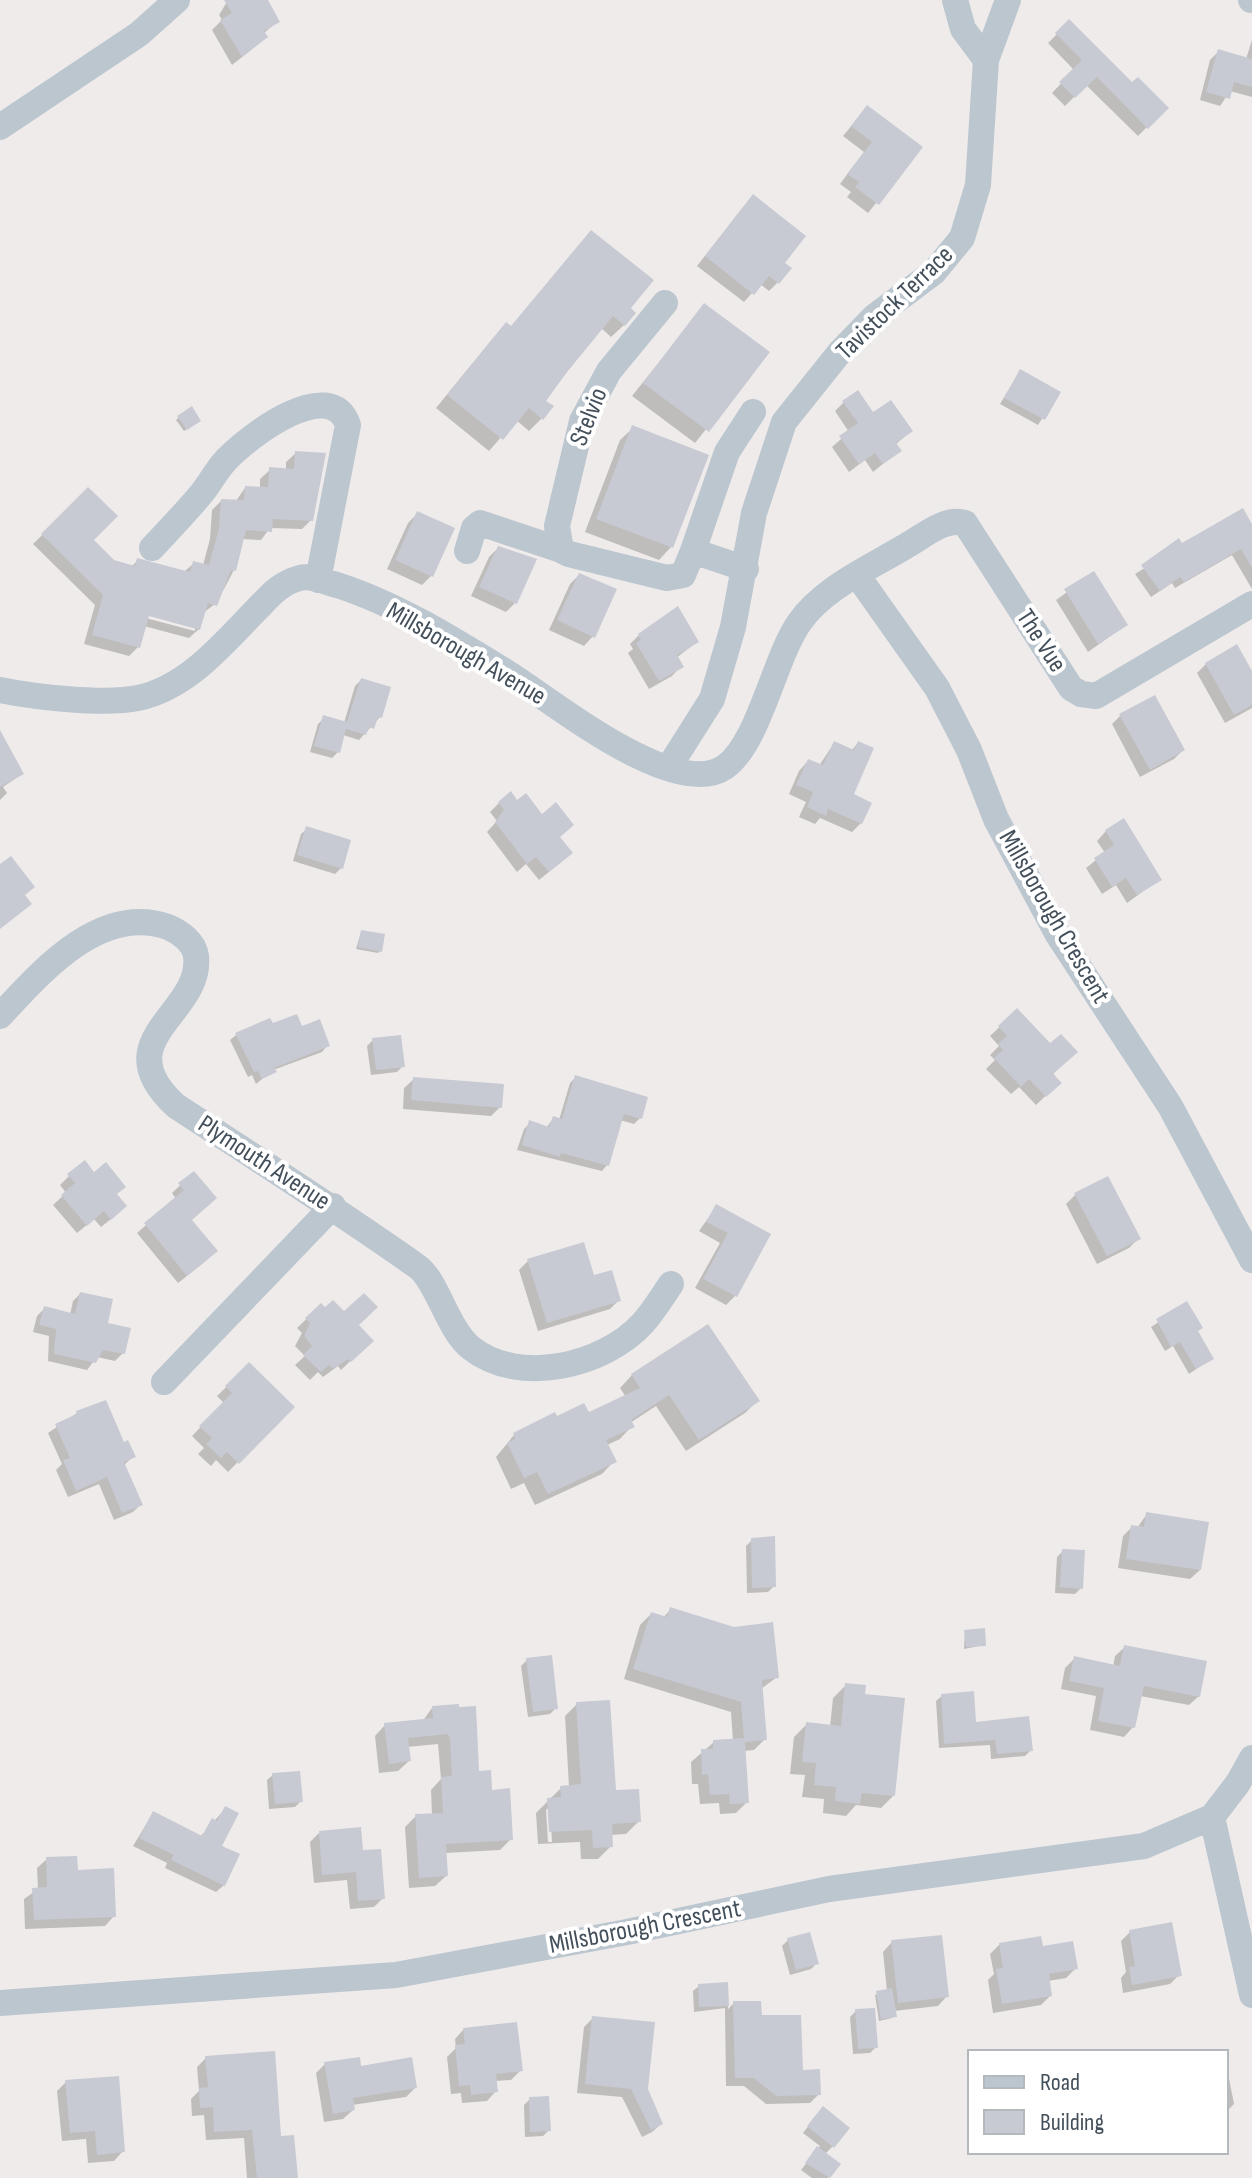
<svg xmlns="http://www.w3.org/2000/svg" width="1252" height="2178" font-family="'Sofia Sans Condensed',sans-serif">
	<rect width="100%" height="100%" fill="#efebeb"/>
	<path fill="#0003" fill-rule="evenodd" d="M228 0H265L278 21 264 33 256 46 232 65 212 30 222 20 219 15Z
		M1069 22 1132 85 1166 108 1138 136 1086 85 1065 106 1052 93 1074 70 1048 43Z
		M1252 40V97L1230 91 1220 106 1200 100 1210 60 1218 52 1246 59Z
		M867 107 920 148 868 213 847 197 851 192 840 184 864 152 843 136Z
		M744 206 782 264 778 282 769 291 760 284 744 302 697 266Z
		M591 232 628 308 624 325 611 337 601 328 544 401 551 407 541 419 529 431 516 420 489 451 436 408 494 337 510 328Z
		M704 306 767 353 695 443 632 396Z
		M1020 371 1059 392 1038 425 1000 404Z
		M844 402 911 431 895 445 899 451 873 472 865 460 849 472 832 447 849 432 835 411Z
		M179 417 196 423 184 431 176 420Z
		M633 428 706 456 671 547 659 560 585 532 620 440Z
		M296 453 311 520 302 529 270 528 261 540 242 539 234 570 225 587 215 604 203 613 199 629 189 638 144 626 138 647 129 656 84 644 95 605 33 544 88 490 91 540 113 562 131 567 138 560 184 572 194 563 203 565 210 539 212 510 221 501H236L245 488H260V479L270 470H286V462ZM139 612 195 627V631L138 616Z
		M417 514 431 576 422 585 387 569 408 523Z
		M1252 528V589L1232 555 1175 588 1172 583 1151 597 1135 574 1182 545Z
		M498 548 515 603 506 612 471 596 489 557Z
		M1093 574 1126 625 1088 652 1056 600Z
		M579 575 593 636 584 646 549 630 570 584Z
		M639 635 697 642 676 658 681 666 672 676 649 689 628 653 633 649 630 644Z
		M1206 664 1252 675V708L1225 723 1197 673Z
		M361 680 380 717 359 740 343 735 338 752 332 758 310 752 318 724 324 718 344 723 355 686Z
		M1121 715 1183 750 1174 759 1140 777 1112 724Z
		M834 743 851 751 858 743 851 796 861 823 852 832 820 818 815 824 799 817 806 802 789 794 799 771 808 761 819 766Z
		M0 751 22 774 3 787 7 793 0 800Z
		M499 803 558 838 561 862 539 880 526 864 517 872 487 832 497 821 490 812Z
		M307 829 341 868 335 874 293 861 301 834Z
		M1106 831 1160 879 1127 903 1116 885 1102 894 1086 868 1105 853 1097 841Z
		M361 932 380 951 378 953 356 949Z
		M1017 1011 1059 1083 1036 1105 1019 1087 1011 1094 986 1069 995 1060 990 1055 999 1046 990 1036Z
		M272 1026 301 1028 327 1046 322 1052 273 1070 256 1084 252 1075 248 1077 230 1040 236 1035Z
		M373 1040 403 1066 397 1072 371 1075 367 1046Z
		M576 1077 640 1118 634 1124 620 1120 607 1165 602 1171 517 1150 524 1129 530 1123 546 1128 553 1119 559 1120 570 1083Z
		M414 1079 500 1107 491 1116 403 1109 404 1088Z
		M193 1173 190 1220 207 1260 178 1283 137 1233 176 1199 172 1193Z
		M69 1176 115 1194 116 1215 101 1227 94 1219 77 1233 53 1205 66 1193 60 1185Z
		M1075 1195 1138 1239 1129 1248 1097 1264 1066 1204Z
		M716 1207 768 1235 735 1296 726 1305 695 1288 720 1243 699 1231Z
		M528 1261 593 1278 619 1300 610 1309 538 1331 519 1270Z
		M80 1294 123 1353 115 1361 97 1357 87 1370 48 1361 49 1336 33 1332 37 1316 45 1308 70 1315 73 1301Z
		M1187 1304 1196 1333 1211 1359 1189 1374 1173 1346 1165 1351 1151 1327Z
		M321 1305 371 1341 341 1370 338 1366 323 1377 318 1372 310 1380 295 1365 305 1356 295 1346 302 1333 297 1328Z
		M249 1365 292 1407 228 1472 216 1460 211 1466 198 1454 204 1448 192 1436 224 1403 217 1396Z
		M632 1375 757 1401 745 1413 686 1451 656 1406 630 1423 632 1426 620 1439 607 1445 614 1461 602 1474 535 1505 524 1483 511 1489 496 1457 514 1435 556 1419 588 1415 626 1397 620 1388Z
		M77 1413 123 1445 133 1457 124 1465 141 1504 133 1512 114 1520 99 1484 68 1497 56 1470 62 1464 48 1433Z
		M1147 1514 1200 1570 1190 1579 1118 1568 1123 1536 1132 1527 1137 1528Z
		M752 1540 774 1586 768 1592 747 1593 746 1546Z
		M1063 1551 1081 1588 1075 1594 1055 1593 1057 1557Z
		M671 1609 777 1677 761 1689 765 1739 754 1750 744 1751 747 1802 736 1813 720 1814 719 1803 700 1804 698 1784H692L691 1762 714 1742 733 1741 731 1712 624 1679 640 1625 651 1614 663 1618Z
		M965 1631 984 1645 964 1649Z
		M1125 1647 1199 1696 1189 1705 1140 1696 1133 1727 1124 1737 1090 1730 1096 1696 1061 1689 1065 1668 1074 1659 1113 1667 1115 1656Z
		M527 1660 556 1708 550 1714 528 1717 521 1666Z
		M846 1685 863 1696 893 1796 881 1808 856 1805 846 1816 823 1813 824 1799 802 1797 805 1775 790 1774 794 1737 807 1724 830 1727 833 1698Z
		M942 1696 975 1724 1031 1750 1025 1756 991 1759 990 1745 939 1748 936 1701Z
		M577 1704 614 1793 639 1821 626 1834 610 1835 611 1846 598 1859H581L580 1842 538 1844 536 1813 561 1788 569 1787 565 1716ZM550 1806 552 1842H548L546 1810Z
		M432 1708 490 1792 511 1839 500 1850 445 1853 446 1876 435 1886 409 1888 405 1827 416 1816 432 1815 431 1790 441 1779 438 1744 407 1747 409 1761 398 1771 379 1773 375 1736 385 1725 422 1722Z
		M273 1775 301 1801 295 1807 269 1809 267 1780Z
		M225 1809 219 1847 224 1885 216 1892 165 1868 167 1863 133 1846 153 1813 200 1837Z
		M319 1833 383 1898 374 1907 350 1909 347 1880 314 1883 310 1842Z
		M47 1859 76 1872 114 1916 105 1926 25 1929 24 1899 38 1889 37 1868Z
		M1130 1932 1179 1975 1170 1984 1123 1993 1121 1978 1126 1972 1121 1941Z
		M788 1940 817 1963 811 1969 790 1975 782 1946Z
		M892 1942 947 1996 938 2006 894 2011 892 2018 879 2021 875 1995 887 1991 883 1952Z
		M1000 1944 1041 1948 1076 1968 1066 1978 1048 1981 1050 1996 1041 2005 993 2013 988 1980 994 1974 990 1954Z
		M726 1984 728 2009 734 2003 760 2017 819 2094 810 2103 766 2104 744 2086H726L725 2008 694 2012 693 1991 699 1986Z
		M856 2011 876 2047 870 2053 853 2054 850 2017Z
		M593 2018 646 2090 661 2124 652 2132 642 2137 622 2097 577 2093 584 2027Z
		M464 2029 521 2070 511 2080 495 2081 496 2091 487 2101 462 2103 461 2093 451 2094 447 2057 456 2048 455 2039Z
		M206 2058 279 2138 296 2178H247L244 2138 206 2140 204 2115 192 2116 191 2099 199 2091 197 2067Z
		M1226 2063 1234 2104 1226 2112Z
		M325 2064 360 2068 415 2088 406 2097 352 2105 353 2110 343 2119 324 2122 316 2073Z
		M66 2082 123 2151 114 2161 88 2163 86 2139 62 2141 57 2091Z
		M530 2099 549 2130 543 2136 525 2137 524 2105Z
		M817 2115 833 2146 825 2154 839 2164 828 2178H812L801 2170 820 2146 803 2133Z"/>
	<path fill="#c7cad2" d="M224 0H268L280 22 264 31 268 37 242 57 220 20 232 13Z
		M1069 19 1132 82 1138 77 1169 108 1148 129 1097 77 1075 98 1059 82 1082 60 1055 33Z
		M1218 49 1252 59V87L1234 82 1230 99 1206 92Z
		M867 105 923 147 879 205 855 187 859 182 847 174 872 142 851 126Z
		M753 194 806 236 785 263 792 268 779 284 769 276 754 295 705 256Z
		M591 230 654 280 631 308 636 313 625 326 613 316 567 372 546 401 554 406 543 420 529 408 503 440 447 395 506 322 511 326Z
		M704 303 770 352 709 432 643 383Z
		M1020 369 1061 392 1045 420 1004 398Z
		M858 390 873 412 891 400 913 431 896 443 902 451 883 464 875 453 859 464 839 436 858 423 842 401Z
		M192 406 201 421 187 430 177 416Z
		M632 425 709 455 673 548 596 519Z
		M295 451 326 453 313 521 273 519 272 532 246 530 236 571 231 570 217 606 208 603 200 630 149 616 140 648 92 635 103 595 41 534 88 487 118 516 94 540 114 560 135 566 137 558 190 572 193 561 209 565 219 528 221 499 244 500 245 486 268 487 269 467 294 469Z
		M1243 508 1252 524V568L1241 549 1184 582 1180 577 1160 591 1141 565 1179 538 1182 543Z
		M417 511 455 528 433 577 395 560Z
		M498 546 537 559 517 604 479 587Z
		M1094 571 1128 625 1098 644 1064 589Z
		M579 573 617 589 595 638 557 620Z
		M678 606 699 642 677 655 684 667 659 681 636 643 641 640 638 634Z
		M1237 644 1252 671V705L1234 715 1205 663Z
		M361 678 391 687 382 718 378 717 374 729 369 727 366 735 346 729 340 753 314 746 323 715 347 722Z
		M1155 695 1185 750 1150 770 1119 714Z
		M0 730 24 774 0 787Z
		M834 741 854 750 858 741 874 748 854 794 872 803 862 824 828 809 826 816 807 807 813 792 796 785 808 759 823 765Z
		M511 791 517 800 526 793 542 814 556 802 574 825 560 837 573 853 549 872 536 857 527 864 495 822 504 810 498 802Z
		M1124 818 1162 880 1137 895 1126 878 1112 887 1094 858 1114 845 1105 830Z
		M306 826 351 840 343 869 297 855Z
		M11 856 35 887 25 895 32 904 0 929V864Z
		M361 930 385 934 382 952 358 947Z
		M1017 1008 1050 1043 1061 1034 1078 1052 1053 1074 1062 1083 1046 1097 1029 1079 1021 1087 994 1058 1003 1050 998 1044 1007 1036 998 1026Z
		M297 1014 302 1026 320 1019 330 1046 274 1068 277 1072 262 1079 258 1071 254 1072 235 1033 270 1018 273 1023Z
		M401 1035 405 1067 376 1070 372 1038Z
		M575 1075 648 1097 642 1119 624 1114 609 1166 561 1153 560 1157 522 1145 529 1120 549 1127 553 1116 562 1119Z
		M413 1077 504 1084 502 1108 411 1100Z
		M85 1160 94 1172 106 1162 126 1187 117 1194 127 1206 111 1220 104 1211 87 1226 61 1195 75 1183 67 1174Z
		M194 1171 217 1198 192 1220 218 1251 187 1276 144 1223 184 1190 178 1183Z
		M1108 1176 1141 1239 1107 1256 1074 1193Z
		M716 1204 771 1234 737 1297 703 1279 728 1233 706 1222Z
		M584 1242 594 1275 612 1270 621 1301 547 1323 527 1259Z
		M80 1292 113 1299 108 1323 131 1328 125 1354 103 1350 96 1363 54 1354 56 1329 39 1325 44 1306 75 1314Z
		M364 1293 378 1307 359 1325 374 1341 351 1362 348 1359 333 1369 329 1365 321 1372 303 1355 312 1346 304 1336 310 1323 305 1318 321 1303 325 1307 333 1300 344 1311Z
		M1187 1301 1203 1328 1198 1331 1214 1359 1196 1369 1180 1342 1171 1347 1156 1319Z
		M708 1324 760 1401 699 1440 669 1395 631 1420 635 1427 606 1440 617 1462 548 1494 537 1472 524 1478 507 1443 515 1439 513 1433 555 1412 557 1416 584 1403 589 1412 640 1388 631 1374Z
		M249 1362 295 1407 239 1464 227 1452 221 1458 206 1444 212 1438 199 1426 232 1393 225 1386Z
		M106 1400 124 1442 128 1440 136 1457 124 1462 143 1505 122 1513 107 1477 76 1491 63 1460 70 1458 55 1424 77 1414 76 1411Z
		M1146 1512 1209 1522 1201 1570 1126 1559 1131 1525 1144 1527Z
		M775 1536 776 1587 752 1588 751 1538Z
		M1062 1549 1085 1550 1083 1589 1060 1587Z
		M670 1607 734 1627 773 1622 779 1678 762 1680 767 1740 745 1742 749 1803 730 1804 729 1794 710 1795 708 1774 702 1775 701 1749H713V1740L744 1738 741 1702 633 1669 651 1612 667 1617Z
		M985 1628 986 1646 966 1647 964 1630Z
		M1124 1645 1207 1661 1200 1697 1144 1686 1135 1728 1098 1721 1104 1688 1069 1681 1074 1656 1120 1666Z
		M552 1655 558 1709 533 1712 526 1658Z
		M845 1683 866 1685 865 1694 905 1698 895 1796 862 1793 860 1804 835 1801 836 1787 814 1785 816 1763 802 1762 806 1722 841 1726Z
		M974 1691 976 1722 1029 1716 1033 1751 997 1754 995 1740 944 1744 941 1694Z
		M610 1700 616 1790 639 1789 641 1822 612 1824 613 1847 593 1848 592 1830 549 1832 547 1798 561 1797 560 1786 581 1784 576 1702Z
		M459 1704V1707L476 1706 479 1771 491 1770 492 1790 510 1788 513 1840 446 1844 448 1876 419 1878 415 1814 443 1813 441 1777 452 1776 450 1739 448 1734 408 1738 411 1761 389 1764 384 1723 433 1718 432 1706Z
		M300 1771 303 1802 275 1804 272 1773Z
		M225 1806 239 1813 222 1846 240 1854 225 1886 171 1860 174 1855 139 1838 153 1811 202 1836 212 1818 217 1821Z
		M361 1827 363 1850 381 1849 385 1899 358 1901 356 1872 322 1875 319 1831Z
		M77 1856 78 1870 114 1868 116 1917 34 1920 32 1888 47 1887 46 1857Z
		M1172 1922 1182 1976 1132 1985 1129 1967 1135 1966 1129 1930Z
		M810 1932 819 1964 796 1970 787 1938Z
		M942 1935 949 1997 898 2003 891 1940Z
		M1041 1936 1043 1946 1073 1941 1078 1969 1049 1974 1052 1996 1002 2004 996 1969 1003 1968 999 1943Z
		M728 1982 729 2006 699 2007 698 1984Z
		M892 1988 897 2017 881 2019 876 1991Z
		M733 2001H761L762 2015H801L803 2070 820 2069 821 2095 776 2096 754 2078H735Z
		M875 2008 878 2048 858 2049 855 2009Z
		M592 2016 655 2022 648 2089 663 2124 651 2130 631 2089 585 2084Z
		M517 2022 523 2071 496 2074 498 2092 471 2095 470 2085 459 2086 455 2045 465 2044 463 2028Z
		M275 2051 281 2136 294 2135 298 2178H257L252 2130 214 2132 213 2107 200 2108 199 2088 208 2087 205 2056Z
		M360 2057 361 2066 412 2057 417 2088 353 2098 355 2110 333 2114 324 2062Z
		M119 2076 125 2152 97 2155 95 2131 70 2133 65 2080Z
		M549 2096 551 2131 530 2132 529 2097Z
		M823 2106 850 2128 834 2148 807 2126Z
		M817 2146 841 2164 830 2178 805 2163Z"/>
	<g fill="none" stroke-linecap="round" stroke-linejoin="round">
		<path stroke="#bbc6cf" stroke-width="26" d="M955 0 963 29 986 60
			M1251 0H1252
			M0 127 139 34 177 0
			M665 303 609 371 582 421 557 526 561 550 569 554 667 578 683 575 693 551 746 569
			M152 548C169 530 186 512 202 493 211 482 217 469 227 459 249 436 330 374 348 425L318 580
			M467 551 474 528 480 523 561 550
			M693 551 727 452 753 412
			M857 575 937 688 969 750 996 819 1058 935 1170 1106 1252 1260
			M0 690C34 697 104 705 138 698 187 688 224 643 257 609 270 596 280 583 300 578 310 575 329 583 340 586 398 605 454 640 506 672 549 698 674 802 725 767 759 743 774 659 799 623 823 588 871 567 906 546 924 536 945 517 965 523L1071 688 1081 694 1096 696 1252 604
			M669 767 712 699 733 627 754 513 784 422 840 352 874 317 934 272 962 238 978 185 986 60 1008 0
			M0 1016C40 973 100 903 168 927 180 932 194 942 196 956 203 1014 103 1039 176 1106 257 1159 339 1211 418 1267 437 1281 448 1330 471 1348 519 1386 604 1366 643 1323 653 1312 662 1297 671 1284
			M164 1382 333 1206
			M1212 1817 1252 1995
			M0 2003 396 1975 627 1932 829 1889 1144 1846 1212 1817 1238 1783 1252 1758"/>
	</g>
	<g text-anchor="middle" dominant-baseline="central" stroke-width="8" stroke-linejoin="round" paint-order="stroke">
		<g font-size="26" fill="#434f5a" stroke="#fff">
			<text transform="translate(895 303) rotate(-44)">Tavistock Terrace</text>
			<text transform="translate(589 417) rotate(-68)">Stelvio</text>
			<text transform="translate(1041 641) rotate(57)">The Vue</text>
			<text transform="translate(466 654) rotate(30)">Millsborough Avenue</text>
			<text transform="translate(1054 917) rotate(60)">Millsborough Crescent</text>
			<text transform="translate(264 1163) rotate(33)">Plymouth Avenue</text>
			<text transform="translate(645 1927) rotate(-11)">Millsborough Crescent</text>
		</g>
	</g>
	<rect x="968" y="2050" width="260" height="104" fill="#ffffff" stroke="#b4b9bd" stroke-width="2"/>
	<rect x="984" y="2076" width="40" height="12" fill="#bbc6cf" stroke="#b4b9bd" stroke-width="2"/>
	<text x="1040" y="2090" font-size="24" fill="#434f5a">Road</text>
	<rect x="984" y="2110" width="40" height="24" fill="#c7cad2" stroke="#b4b9bd" stroke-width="2"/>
	<text x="1040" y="2130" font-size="24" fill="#434f5a">Building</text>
</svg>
